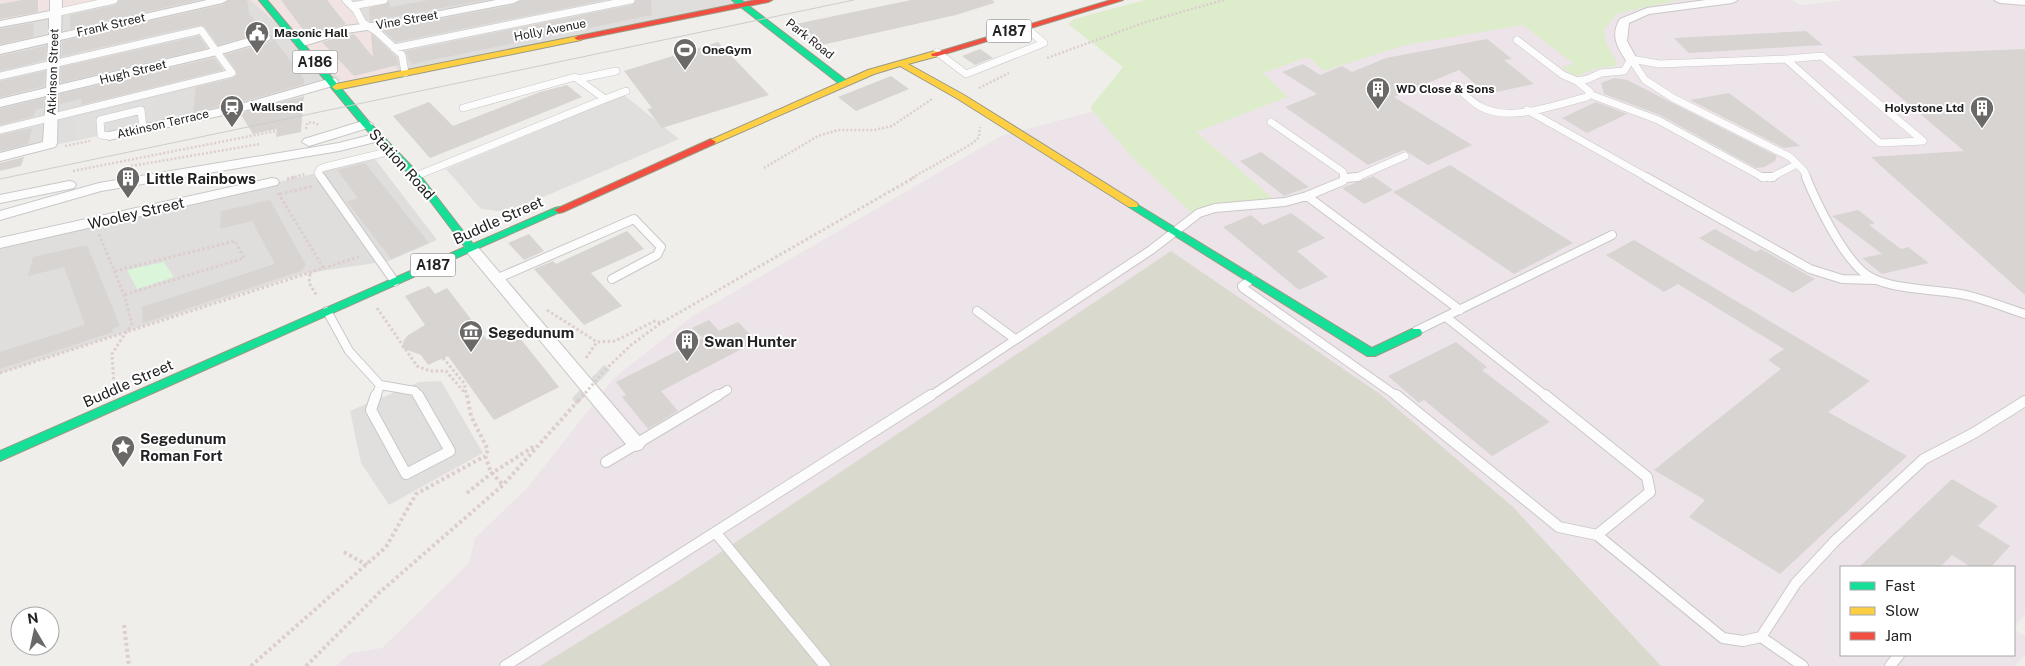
<svg xmlns="http://www.w3.org/2000/svg" width="2025" height="666" font-family="'Public Sans',sans-serif">
	<rect width="100%" height="100%" fill="#f0eeeb"/>
	<path fill="#dfdedc" d="M0 0H776L316 85 253 102 0 157Z
		M375 159 437 240 389 261 301 274 0 373V249Z"/>
	<path fill="#f1e3e1" d="M0 0H103L0 22Z
		M250 0H340L393 58 398 71 345 83Z"/>
	<path fill="#ede4e9" d="M1640 0H1792L1801 5 1844 0H2025V614L2014 628V567H1841V655H2014V629L2025 636V655L2015 666H336L350 653 382 648 469 563 475 538 528 487 613 379 691 317 1001 136 1139 99 1425 16Z"/>
	<path fill="#d9d9cd" d="M1171 251 1380 394 1512 506 1661 666H540L676 582Z"/>
	<path fill="#ddeccb" d="M1145 0H1680L1618 13 1604 29 1606 43 1618 64 1616 66C1610 67 1602 67 1595 69 1577 74 1580 82 1562 67L1574 64 1523 25 1405 45 1324 71 1308 57 1263 73 1288 97 1196 132 1273 198 1191 212 1133 158 1090 108 1123 67 1068 24 1074 19Z"/>
	<path fill="#daf5da" d="M164 262 174 277 137 289 127 270Z"/>
	<path fill="#e0dfde" d="M624 95 679 139 508 212 481 209 446 169Z
		M154 98 152 122 76 141 75 118Z
		M441 381 483 453 389 505 361 463 350 411 419 382Z"/>
	<path fill="#dedddd" d="M604 365 610 370 576 405 572 398Z"/>
	<path fill="#d7d4d2" d="M22 0H38V12L0 19V4Z
		M119 0H198L70 29V15L115 5Z
		M230 0H247L249 13 263 32 218 45 205 27 200 25 62 56V42L67 40 222 5Z
		M281 0H327L346 24 307 35Z
		M429 0H486L370 21 369 8 390 2V7Z
		M522 0H604L396 42 383 30 514 5Z
		M636 0H651L652 15 412 64 411 61 409 62 406 51 632 5Z
		M911 0H993L994 3 956 15 813 47 791 25Z
		M34 23 33 37 0 44V29Z
		M1806 31 1823 45 1689 53 1674 38Z
		M354 34 373 57 371 34 373 35 397 58 398 65 354 76 322 42Z
		M199 36 207 48 61 83V67Z
		M274 39 304 79V84L249 100 193 112 196 87 233 78 237 75 236 70 225 55 270 42Z
		M1487 39 1512 59 1504 60 1534 84 1487 94 1459 70 1394 97 1472 145 1428 165 1404 150 1368 165 1285 107 1317 94 1282 72 1303 64 1320 75 1342 66 1352 72 1386 58Z
		M718 42 769 95 662 128 647 109 652 108 624 71Z
		M46 46 45 60 0 71V56Z
		M980 49 993 58 975 65 962 56Z
		M2025 49V295L1871 157 1964 151 1852 56Z
		M214 58 223 70 81 105V99L60 104V94Z
		M45 71 44 86 0 97V81Z
		M891 76 909 89 856 111 838 97Z
		M1614 78 1627 80 1777 156 1775 161 1764 167 1756 168 1660 115 1604 94 1601 83Z
		M567 85 582 97 430 158 393 116 429 102 453 126 540 92Z
		M1729 93 1800 146 1784 148 1690 100Z
		M304 96 301 132 276 137 277 129 253 134 240 113Z
		M44 98 43 108 35 110 34 116 0 125V109Z
		M1596 102 1627 114 1587 133 1562 118Z
		M32 128 28 144 0 151V135Z
		M1261 152 1309 187 1284 196 1240 161Z
		M24 157 21 166 0 171V163Z
		M365 163 429 243 391 259 347 202 358 198 337 170Z
		M1450 165 1573 243 1514 274 1393 192Z
		M1373 176 1393 190 1364 204 1342 188Z
		M270 200 306 265 301 271 143 323 142 307 275 264 252 221 220 229 221 211Z
		M1858 210 1875 223 1869 225 1901 249 1908 247 1929 263 1882 274 1862 258 1882 254 1832 216Z
		M1291 213 1325 238 1297 251 1328 277 1299 290 1223 227 1251 215 1263 225Z
		M1715 229 1756 252 1761 249 1815 279 1793 293 1699 238Z
		M627 231 644 249 591 273 622 306 584 325 534 269 553 261 556 264Z
		M529 234 544 251 524 260 508 243Z
		M1634 240 1870 381 1828 412 1907 456 1780 574 1689 517 1705 500 1654 470 1781 369 1768 360 1784 349 1678 284 1664 292 1606 255Z
		M87 245 120 326 112 329 113 332 0 369V352L85 325 64 267 28 276 33 257Z
		M429 286 435 294 447 288 487 340 512 328 559 387 494 420 448 356 428 365 421 355 402 348 404 340 408 335 425 325 405 296Z
		M709 320 719 331 738 322 757 341 661 391 678 411 648 429 622 397 626 395 616 382 703 338 692 328Z
		M1456 342 1487 367 1482 370 1550 422 1492 456 1424 400 1419 403 1388 376Z
		M1952 479 1998 506 1978 526 2010 546 1991 567H1971L1952 555 1940 567H1859Z"/>
	<g fill="none" stroke-linecap="round" stroke-linejoin="round">
		<g stroke="#c9c8c7" stroke-width="8">
			<path id="lane-far2" d="M346 0 356 10 363 23 376 31 402 55 405 73
				M352 6 384 0
				M55 13 114 0
				M1517 40 1563 75 1577 81
				M394 48 631 0
				M937 52 966 74 1044 43 1025 27
				M1822 56 1923 141 1880 143 1786 59Z
				M1631 59 1645 80 1673 98 1790 157 1804 171 1807 178
				M1631 59 1659 64 1786 59
				M0 76 201 30 232 73 0 130
				M578 79 616 71
				M1454 85C1463 92 1471 102 1481 107 1512 123 1556 104 1587 97L1590 92 1577 81 1588 79 1601 73 1624 71 1631 59
				M1589 94 1658 120 1764 178
				M605 99 626 91
				M1527 110 1648 178
				M1271 122 1343 172 1344 178
				M109 136 101 135 100 120 141 110 143 128
				M416 176 605 99 575 77 463 108
				M321 178 318 173 320 169 325 167 391 151
				M1346 178 1357 177 1405 156
				M1770 178 1797 164"/>
		</g>
		<g stroke="#c9c8c7" stroke-width="10">
			<path id="lane-far1" d="M321 177 395 282
				M1646 177 1810 269 1842 279 1876 280
				M1762 177H1773
				M1806 177C1817 204 1841 253 1863 272 1886 292 1940 288 1970 296 1989 301 2007 308 2025 314
				M1345 178 1358 177
				M1307 196 1460 310
				M496 279 634 219 661 247 657 255 612 279
				M1252 279 1242 286 1243 288 1398 397
				M327 311 349 351 380 385
				M977 311 1015 339
				M1446 317 1547 397
				M1416 331 1612 235
				M380 385 415 391 418 397
				M376 397 380 385
				M716 397 727 390
				M929 397 1151 250 1199 213 1215 208 1285 202 1307 196 1343 181 1344 177"/>
		</g>
		<g stroke="#c9c8c7" stroke-width="12">
			<path id="lane" d="M376 395 371 410 406 474 450 451 418 395
				M1396 395 1559 527 1597 535 1650 492 1647 477 1545 395
				M606 462 718 395
				M716 533 825 666
				M1597 535 1723 638 1743 641 1761 637 1796 583 1835 541 1924 459 1974 433 2025 401
				M1761 637 1803 666
				M505 666 931 395
				M1890 666 1899 655"/>
		</g>
		<g stroke="#c9c8c7" stroke-width="2">
			<path id="street" d="M50 0H62L61 33 207 0H228L222 3 60 40 59 85 214 48 265 33 271 37 269 40 221 54 58 93 57 144 55 147 0 161V153L43 142 46 96 0 107V99L46 88 48 43 0 54V46L49 35V18L0 27V21L50 11Z
				M496 0H520L514 3 389 27 346 33 300 47 294 43 296 40 345 26 389 21Z
				M1706 0H1738L1732 3 1649 14 1629 23 1627 41 1637 59 1631 63 1627 62C1617 47 1610 35 1620 19L1647 8Z
				M1994 0H2025V5L2000 3Z
				M332 78 336 79 338 82 336 85 251 109 109 140 102 136 109 132 249 102Z
				M366 120 373 124 371 127 309 146 302 142 304 139Z
				M378 133 385 137 383 140 339 151 101 191 0 220V211L99 183 339 143Z
				M272 178 277 179 279 182 277 185 0 248V238Z
				M69 181 74 182 76 185 74 188 0 203V195Z
				M471 243 476 245 642 439 645 444 642 449 636 451 630 449 466 251 464 248 466 245Z"/>
		</g>
		<g stroke="#999a82" stroke-width="2">
			<path id="fast" d="M259 0H267L369 122 419 174 473 244 555 208 559 207 564 210 0 461V451L465 247 413 178 363 126Z
				M732 0H741L847 81V85H841Z
				M1133 202 1372 348 1412 329H1420L1422 332 1420 335 1375 356H1367L1129 207 1128 205 1129 203Z"/>
		</g>
		<g stroke="#999a82" stroke-width="2">
			<path id="slow" d="M578 36 582 38 581 40 336 90 332 87 336 84Z
				M935 51 938 52V56L908 64 964 95 1137 203 1138 205 1137 207H1129L958 99 900 66 874 74 714 144H708L706 142 868 70Z"/>
		</g>
		<g stroke="#999a82" stroke-width="2">
			<path id="jam" d="M756 0H772L768 2 578 40 574 38 578 36Z
				M1111 0H1123L938 56H932L931 54Z
				M711 139 716 142 714 144 563 212 559 213 554 210Z"/>
		</g>
		<path stroke="#dccecd" stroke-width="2.5" stroke-dasharray="2 2" stroke-linecap="butt" d="M1047 58 1146 22 1224 0
			M979 88 1009 73
			M306 129 307 123 312 122 319 125
			M65 146 90 141
			M131 166 260 144
			M764 168 818 136 838 130H874L892 126 932 99
			M73 171 276 131
			M291 178 305 174
			M912 178 973 143 979 137 980 127"/>
		<path stroke="#dccecd" stroke-width="3" stroke-dasharray="2.5 2.5" stroke-linecap="butt" d="M287 179 295 177
			M278 193 324 269
			M280 194 313 186
			M99 234 124 295 132 323 112 354 114 385
			M115 271 235 241 244 258 124 295
			M310 274 309 283 317 296
			M377 308 417 366 430 371H446L464 392
			M547 310 597 342 615 341 655 321 661 323
			M443 358 464 383 467 397
			M586 358 597 342
			M605 370 631 345 661 323 915 177
			M0 373 361 256"/>
		<path stroke="#dccecd" stroke-width="4" stroke-dasharray="3 3" stroke-linecap="butt" d="M467 395 471 416 488 450 485 456 491 472 503 485
			M467 493 492 473 536 445
			M344 552 367 565
			M124 625 129 666
			M251 666 386 547 416 494 485 456
			M306 666 380 592 503 485 578 401"/>
		<use href="#lane-far2" stroke="#fdfcfc" stroke-width="7"/>
		<use href="#lane-far1" stroke="#fdfcfc" stroke-width="8"/>
		<use href="#lane" stroke="#fdfcfc" stroke-width="10"/>
		<use href="#street" fill="#fdfcfc" fill-rule="evenodd"/>
		<use href="#fast" fill="#16e098" fill-rule="evenodd"/>
		<use href="#slow" fill="#ffcf43" fill-rule="evenodd"/>
		<use href="#jam" fill="#f24e42" fill-rule="evenodd"/>
		<path stroke="#ccc" stroke-width="1" d="M0 179 854 0"/>
		<path stroke="#dccecd" stroke-width="3" stroke-dasharray="2.5 2.5" stroke-linecap="butt" d="M582 397 605 370"/>
		<path stroke="#dccecd" stroke-width="4" stroke-dasharray="3 3" stroke-linecap="butt" d="M578 401 583 395"/>
	</g>
	<defs>
		<g id="civic-pin" transform="scale(1.25)"><path d="M0 17L-7.5 6A9.5 9.5 0 1 1 7.5 6Z" fill="#6a6968" stroke="#fff"/><path d="M-.6-6.5H3V-4.5H.6V-3L4-1V1h2V6H-6V1h2V-1L-.6-3ZM-1.2 2.5V6h2.4V2.5Z" fill="#fff"/></g>
		<g id="stadium-pin" transform="scale(1.25)"><path d="M0 17L-7.5 6A9.5 9.5 0 1 1 7.5 6Z" fill="#6a6968" stroke="#fff"/><path d="M0-5a6.5 5 0 1 0 0 10a6.5 5 0 1 0 0-10ZM-3.5-1.8h7v3.6h-7Z" fill="#fff"/></g>
		<g id="building-pin" transform="scale(1.25)"><path d="M0 17L-7.5 6A9.5 9.5 0 1 1 7.5 6Z" fill="#6a6968" stroke="#fff"/><path d="M-4-6H4V6H1V3H-1V6H-4ZM-2.5-4.3h1.7v1.8h-1.7ZM.8-4.3h1.7v1.8H.8ZM-2.5-1h1.7V.8h-1.7ZM.8-1h1.7V.8H.8Z" fill="#fff"/></g>
		<g id="station-pin" transform="scale(1.25)"><path d="M0 17L-7.5 6A9.5 9.5 0 1 1 7.5 6Z" fill="#6a6968" stroke="#fff"/><path d="M-3-6H3Q5-6 5-4V2Q5 4 3 4L4.5 6H3L1.5 4h-3L-3 6H-4.5L-3 4Q-5 4-5 2V-4Q-5-6-3-6ZM-3.5-4v3h7v-3ZM-3.5 1v1.5H-2V1ZM2 1v1.5H3.5V1Z" fill="#fff"/></g>
		<g id="museum-pin" transform="scale(1.25)"><path d="M0 17L-7.5 6A9.5 9.5 0 1 1 7.5 6Z" fill="#6a6968" stroke="#fff"/><path d="M0-6L6-3V-2H-6V-3ZM-5-1h2V3h-2ZM-1-1h2V3h-2ZM3-1h2V3H3ZM-6 4H6V6H-6Z" fill="#fff"/></g>
		<g id="sight-pin" transform="scale(1.25)"><path d="M0 17L-7.5 6A9.5 9.5 0 1 1 7.5 6Z" fill="#6a6968" stroke="#fff"/><path d="M0-6L1.8-2.2L6-1.7L2.9 1.2L3.7 5.4L0 3.3L-3.7 5.4L-2.9 1.2L-6-1.7L-1.8-2.2Z" fill="#fff"/></g>
	</defs>
	<g fill-rule="evenodd">
		<use href="#civic-pin" x="257" y="33"/>
		<use href="#stadium-pin" x="685" y="50"/>
		<use href="#building-pin" x="1378" y="89"/>
		<use href="#station-pin" x="232" y="107"/>
		<use href="#building-pin" x="1982" y="108"/>
		<use href="#building-pin" x="128" y="178"/>
		<use href="#museum-pin" x="471" y="332"/>
		<use href="#building-pin" x="687" y="341"/>
		<use href="#sight-pin" x="123" y="447"/>
	</g>
	<g text-anchor="middle" dominant-baseline="central" stroke-width="4" stroke-linejoin="round" paint-order="stroke">
		<g font-size="12" fill="#222" stroke="#fff">
			<text transform="translate(407 20) rotate(-10)">Vine Street</text>
			<text transform="translate(111 25) rotate(-13)">Frank Street</text>
			<text transform="translate(550 30) rotate(-11)">Holly Avenue</text>
			<text transform="translate(810 39) rotate(38)">Park Road</text>
			<text transform="translate(53 72) rotate(-88)">Atkinson Street</text>
			<text transform="translate(133 72) rotate(-14)">Hugh Street</text>
			<text transform="translate(163 124) rotate(-13)">Atkinson Terrace</text>
		</g>
		<g font-size="12" font-weight="bold" fill="#222" stroke="#fff" text-anchor="start">
			<text x="274" y="33">Masonic Hall</text>
			<text x="702" y="50">OneGym</text>
			<text x="1396" y="89">WD Close &amp; Sons</text>
			<text x="250" y="107">Wallsend</text>
			<text x="1964" y="108" text-anchor="end">Holystone Ltd</text>
		</g>
		<g fill="#fff" stroke="#646464" stroke-width="1">
			<rect x="986.5" y="19.5" width="45" height="23" rx="4"/>
			<rect x="292.5" y="50.5" width="45" height="23" rx="4"/>
			<rect x="410.5" y="253.5" width="45" height="23" rx="4"/>
		</g>
		<g font-size="14" font-weight="bold" fill="#222">
			<text x="1009" y="31">A187</text>
			<text x="315" y="62">A186</text>
			<text x="433" y="265">A187</text>
		</g>
		<g font-size="15" fill="#222" stroke="#fff">
			<text transform="translate(402 164) rotate(48)">Station Road</text>
			<text transform="translate(136 213) rotate(-13)">Wooley Street</text>
			<text transform="translate(498 220) rotate(-24)">Buddle Street</text>
			<text transform="translate(128 383) rotate(-24)">Buddle Street</text>
		</g>
		<g font-size="15" font-weight="bold" fill="#222" stroke="#fff" text-anchor="start">
			<text x="146" y="178">Little Rainbows</text>
			<text x="488" y="332">Segedunum</text>
			<text x="704" y="341">Swan Hunter</text>
			<text x="140" y="438">Segedunum<tspan x="140" dy="17">Roman Fort</tspan></text>
		</g>
	</g>
	<rect x="1840" y="566" width="175" height="90" fill="#ffffff" stroke="#a7a7a7"/>
	<rect x="1850" y="582" width="25" height="8" fill="#16e098" stroke="#a7a7a7"/>
	<text x="1885" y="591" font-size="15" fill="#222222">Fast</text>
	<rect x="1850" y="607" width="25" height="8" fill="#ffcf43" stroke="#a7a7a7"/>
	<text x="1885" y="616" font-size="15" fill="#222222">Slow</text>
	<rect x="1850" y="632" width="25" height="8" fill="#f24e42" stroke="#a7a7a7"/>
	<text x="1885" y="641" font-size="15" fill="#222222">Jam</text>
	<g transform="translate(35 631) rotate(351)"><circle r="24" fill="#ffffff" stroke="#a7a7a7"/>
	<path d="M0-4L9 19L0 12L-9 19Z" fill="#6a6968"/>
	<text y="-8" font-size="14" font-weight="bold" text-anchor="middle" fill="#222222">N</text>
	</g>
</svg>
